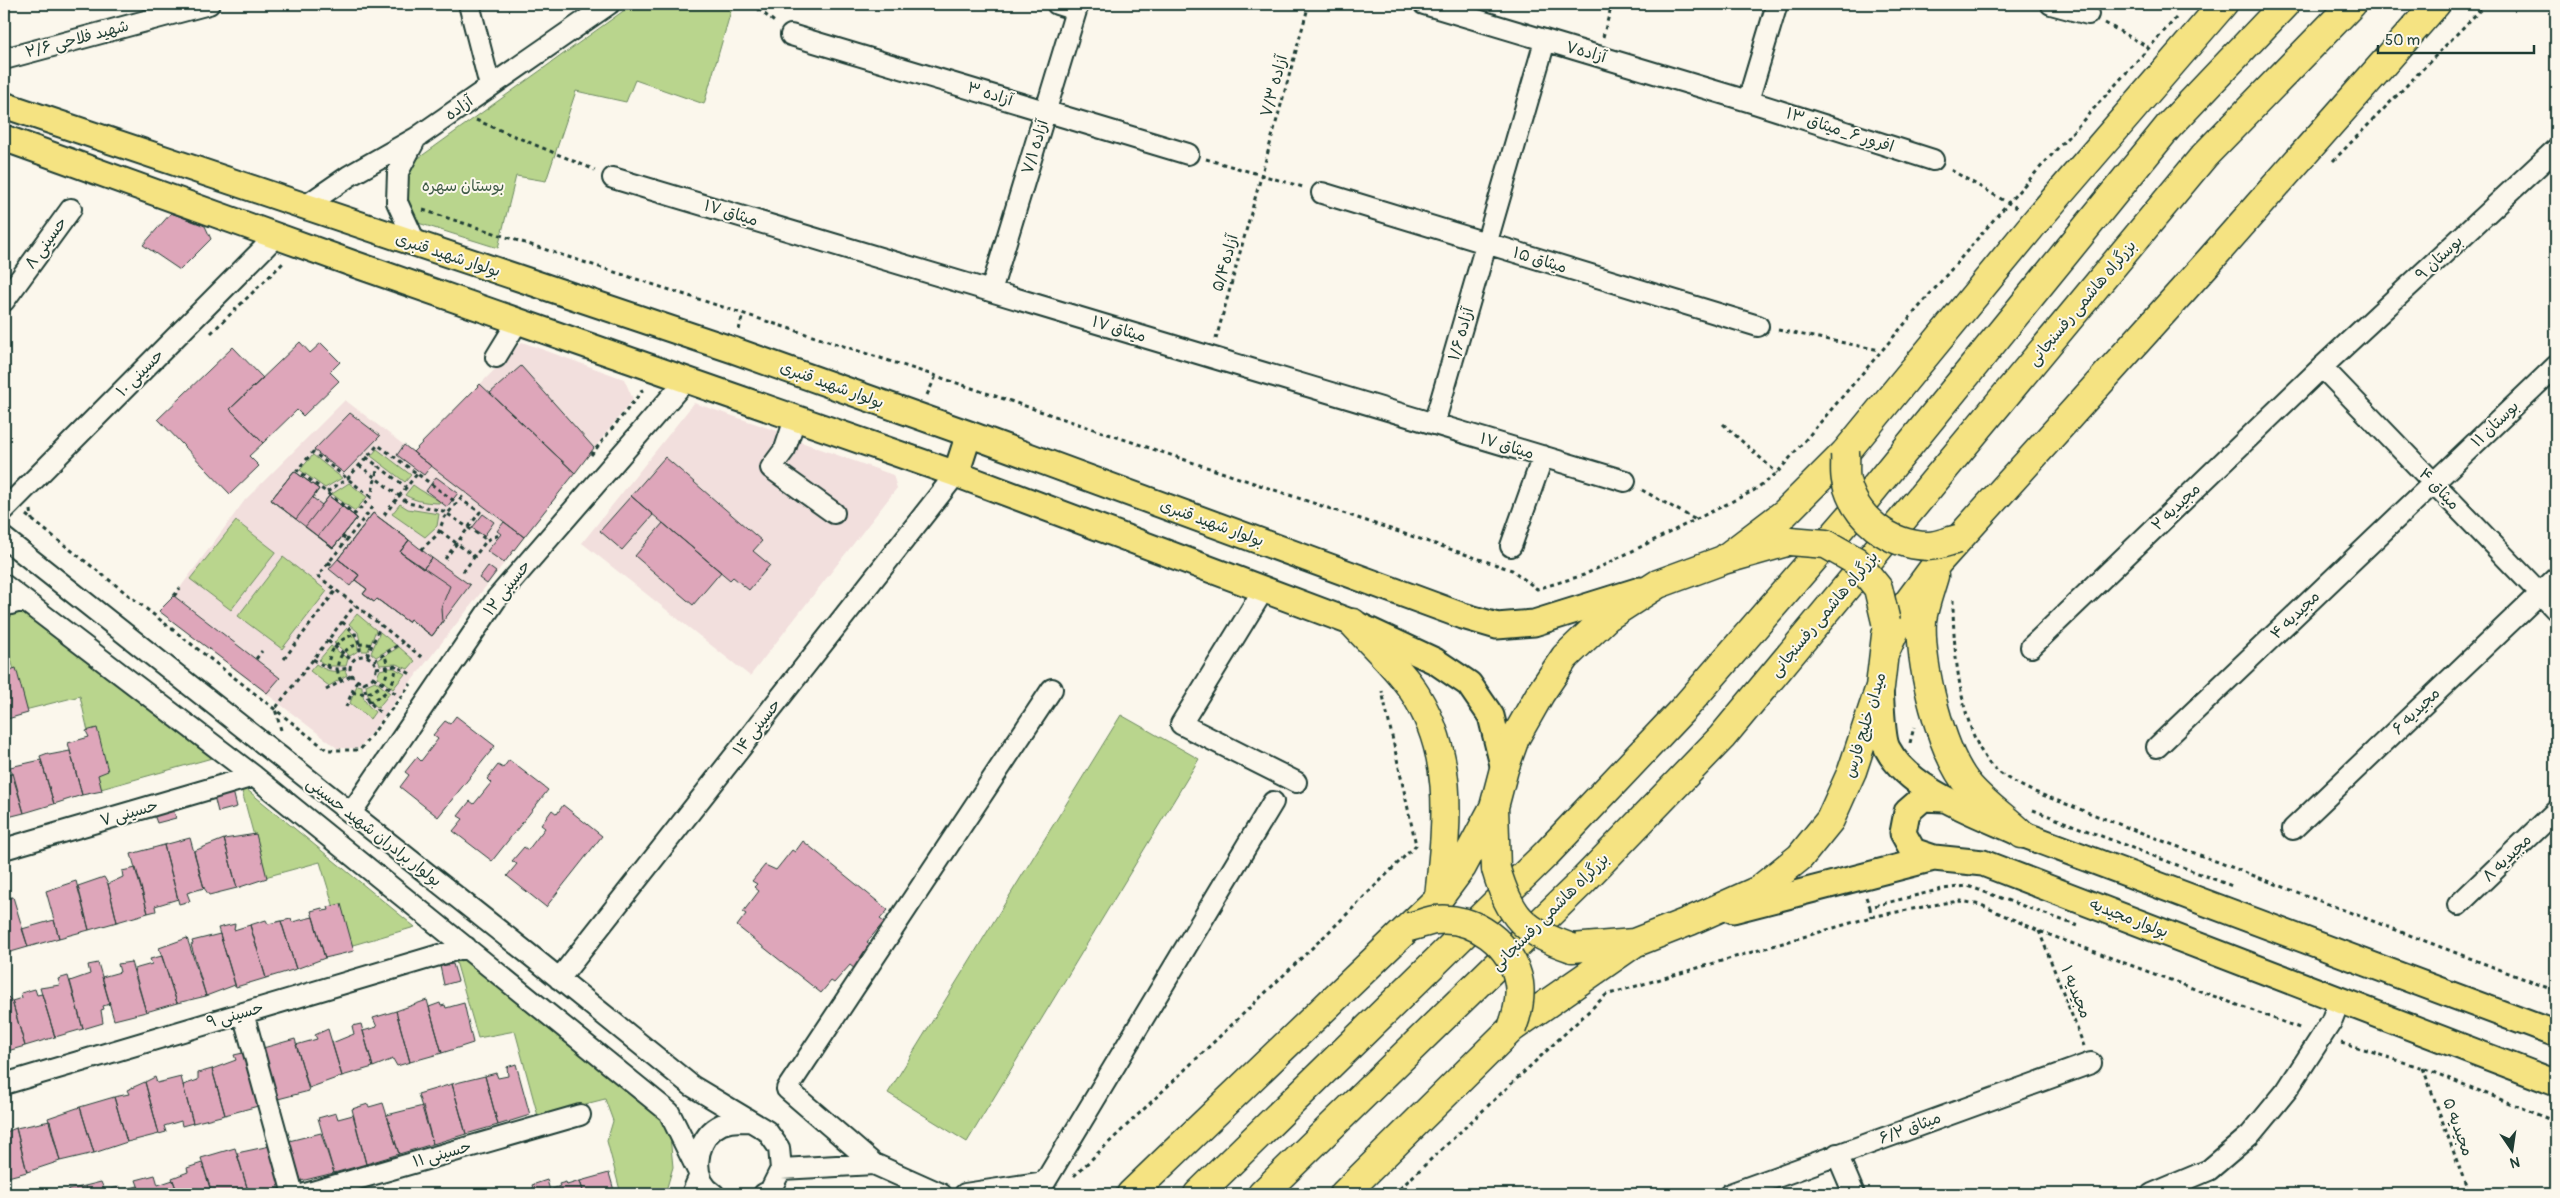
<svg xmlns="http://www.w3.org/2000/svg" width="2560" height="1198" font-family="Pangolin,'Playpen Sans Arabic',sans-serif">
	<rect width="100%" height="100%" fill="#fbf7ec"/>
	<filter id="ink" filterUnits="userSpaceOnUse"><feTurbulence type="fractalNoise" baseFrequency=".02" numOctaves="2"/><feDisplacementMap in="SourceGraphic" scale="10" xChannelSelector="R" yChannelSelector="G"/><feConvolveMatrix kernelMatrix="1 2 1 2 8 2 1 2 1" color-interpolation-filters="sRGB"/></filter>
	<g filter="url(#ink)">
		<path fill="#f2dfdd" d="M522 342 624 379 633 399 359 748H337L159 611 174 596 245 500 345 400 413 452Z
			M694 403 789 435 790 438 893 475 897 488 750 676 582 543Z"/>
		<path fill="#b9d58d" stroke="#6c8960" d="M633 4H733L704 104 635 80 626 102 576 91 546 181 516 176 498 248 415 222 401 190 409 165Z
			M377 449 411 475 405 482 371 456Z
			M313 455 342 478 325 488 300 470Z
			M349 483 367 497 355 511 332 494Z
			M413 485C422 492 432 496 442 503 428 503 417 502 405 495Z
			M400 504 408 509 439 514 437 526 425 537 392 514Z
			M236 521 276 552 231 610 190 579Z
			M283 557 327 591 282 649 238 616Z
			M21 611 212 758 101 789 80 696 25 710 4 634V615Z
			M357 614 376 630 368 651H362L358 632 349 624Z
			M347 628C355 635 358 639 358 651L350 656 334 643Z
			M380 632 396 645 376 657 371 653Z
			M331 646 348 659 346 666H326L319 660Z
			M399 647 415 661 408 669 396 664 380 665 378 660Z
			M316 664C326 671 333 673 345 670L347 675 329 686 310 671Z
			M388 668H394L405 674 393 689 377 677 380 670Z
			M375 681 390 693 378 708C370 701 367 696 366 685Z
			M357 685 362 686C362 699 366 704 375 712L370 719 350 703Z
			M1121 715 1199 759 967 1142 888 1093Z
			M240 784 415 927 346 947 320 862 265 877Z
			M463 956 652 1104 670 1136 673 1167 665 1194H621L607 1141 613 1121 605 1099 538 1116 515 1031 478 1038 455 958Z"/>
		<path fill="#dea6ba" stroke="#1f3d34" d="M171 213 205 226 211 239 180 270 143 245Z
			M300 342 310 353 321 343 340 362 330 372 339 381 303 416 297 410 263 443 230 409Z
			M233 347 263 378 230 409 263 443 249 456 259 466 230 494 158 419Z
			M521 366 594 448 575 473 490 393Z
			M480 384 575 473 524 537 413 452Z
			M350 413 380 436 344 473 314 450Z
			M404 445 431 466 424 475 397 455Z
			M665 457 762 541 753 551 770 565 749 590 733 577 730 580 631 496Z
			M294 471 319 489 313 498 322 505 329 496 357 518 333 548 271 500Z
			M294 471 319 489 296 519 271 500Z
			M436 477 458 493 447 507 426 491Z
			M329 496 357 518 333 548 305 527Z
			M631 496 653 515 622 550 600 531Z
			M342 506 357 518 333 548 318 536Z
			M373 513 409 540 400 552 423 569 432 558 470 585 432 636 410 619 408 622 377 599 374 602 363 594 367 589 355 580 359 575 338 559Z
			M373 513 409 540 400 552 450 586 441 608 442 623 432 636 410 619 408 622 377 599 374 602 363 594 367 589 355 580 359 575 338 559Z
			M483 514 494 522 484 536 472 528Z
			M504 522 524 537 504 563 487 551 501 534 497 531Z
			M663 523 721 572 693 605 635 556Z
			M409 540 432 558 423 569 400 552Z
			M338 559 359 575 350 586 329 569Z
			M488 566 496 572 487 584 479 578Z
			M174 596 280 678 267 693 159 611Z
			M16 668 28 713 4 720V672Z
			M456 716 495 746 438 817 400 787 409 775 405 772 417 757 421 761 438 739 433 735 445 721 450 724Z
			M97 728 108 771 98 775 102 791 82 795 68 743 89 737 86 731Z
			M70 751 82 795 54 804 40 756 48 753 49 755Z
			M41 760 54 804 24 813 10 767Z
			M509 760 548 790 492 861 453 831 463 819 458 816 470 801 474 804 491 783 487 779 498 765 503 768Z
			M13 773 24 813 4 818V777Z
			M233 791 237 807 218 812 214 796Z
			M563 805 602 836 546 907 507 876 517 864 512 861 524 847 528 850 545 828 541 825 552 810 557 814Z
			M173 809 176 818 157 823 154 815Z
			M256 834 267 878 237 888 224 839Z
			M190 838 204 888 187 893 190 901 179 904 164 845Z
			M224 839 237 888 209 895 204 888 194 851Z
			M803 841 888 910 880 919 884 922 867 942 872 946 855 969 850 965 834 983 831 981 821 993 737 926 746 914 743 912 759 891 754 887 757 884 752 881 765 865 776 870 792 850 795 852Z
			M164 845 178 899 155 906 156 911 148 913 131 854Z
			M136 868 148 913 117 922 108 884 123 877 122 871Z
			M104 877 108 884 117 922 89 930 78 886Z
			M76 881 89 930 59 938 46 891Z
			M13 897 28 947 4 954V898Z
			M341 904 354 951 325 958 311 911 322 908 323 911 329 910 328 907Z
			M313 917 325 958 296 969 281 921 291 919 292 922Z
			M54 920 59 938 28 947 22 929Z
			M266 920 268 924 281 921 296 969 266 978 250 925Z
			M235 924 234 930 250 925 266 978 236 987 218 928Z
			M220 934 235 985 206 996 191 945 193 944 192 941Z
			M187 938 206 996 177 1003 159 948Z
			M162 956 177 1003 146 1012 134 969 152 964 150 959Z
			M131 962 146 1012 114 1020 102 977 120 972 118 964Z
			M98 963 110 1004 103 1006 104 1009 101 1010 103 1023 83 1029 70 981 90 974 88 965Z
			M453 964 458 981 444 985 440 966Z
			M68 976 83 1029 55 1037 40 988 60 985 58 979Z
			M35 989 37 995 42 994 55 1037 25 1046 12 1001 22 998 21 993Z
			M8 997 12 1001 25 1046 4 1052V999Z
			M427 1000 442 1053 410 1062 396 1011Z
			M440 1003 441 1006 445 1005 446 1008 464 1003 473 1043 442 1053 429 1007Z
			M396 1011 410 1062 397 1066 393 1059 373 1067 363 1031 377 1027 373 1018Z
			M361 1024 373 1067 342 1076 332 1043 354 1034 352 1026Z
			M328 1029 342 1076 309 1088 296 1045 317 1039 315 1035Z
			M295 1039 309 1091 278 1099 263 1048Z
			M243 1053 258 1106 225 1115 212 1069 236 1060 234 1055Z
			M516 1064 530 1115 498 1125 485 1076 496 1073 498 1078 508 1076 507 1067Z
			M212 1069 225 1115 193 1123 183 1085 198 1080V1073Z
			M485 1076 498 1125 466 1134 452 1084Z
			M155 1077 157 1083 181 1077 193 1123 182 1126 181 1121 164 1126 166 1132 159 1134 145 1082Z
			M145 1082 159 1134 127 1142 114 1097 129 1094 127 1090Z
			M452 1084 466 1134 433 1144 418 1094Z
			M114 1097 127 1142 94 1153 80 1107Z
			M383 1103 399 1154 366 1164 352 1109 368 1104 369 1107Z
			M423 1106 433 1144 399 1154 387 1115Z
			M80 1107 94 1153 60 1161 48 1118Z
			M336 1113 338 1119 353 1115 366 1164 334 1173 318 1118Z
			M50 1121 60 1161 27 1172 16 1128Z
			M16 1128 27 1172 4 1178V1133Z
			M321 1133 334 1173 301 1181 289 1141Z
			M270 1146 281 1188 249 1194 237 1153Z
			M235 1148 249 1194H212L201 1158Z
			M202 1163 212 1194H178L172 1178 188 1172 187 1168Z
			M609 1173 615 1194H584L580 1181Z
			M155 1175 158 1185 173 1180 178 1194H141L136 1180Z
			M547 1180 551 1194H535L532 1185Z
			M580 1181 584 1194H551L550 1190 560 1186 559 1184 566 1182 567 1185Z
			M101 1182 106 1194H88L85 1186Z
			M85 1186 88 1194H69L68 1190Z
			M138 1186 141 1194H106L105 1190 120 1187 122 1190Z"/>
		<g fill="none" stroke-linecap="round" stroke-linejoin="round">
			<g stroke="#1f3d34" stroke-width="24">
				<path id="minor" d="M469 4 490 86
					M1057 4 1076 10
					M1424 4 1748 101 1933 160
					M2051 4 2088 14
					M791 35 1188 154
					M4 59 209 4
					M1748 101 1777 4
					M613 178 1625 481
					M1322 193 1758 326
					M304 207 349 176 416 138 609 4
					M416 244 397 202 398 172 416 138
					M991 291 1078 4
					M4 301 71 209
					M496 357 518 321
					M2322 367 2556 610
					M792 417 794 422 785 449 771 468 834 513
					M1434 424 1545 41
					M4 510 276 236
					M4 538 530 955 692 1086 767 1131 779 1148 781 1169 770 1191 764 1194
					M1511 546 1543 456
					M4 585 254 776 669 1112 700 1175
					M1264 589 1181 724 1296 782
					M4 606 24 600
					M2031 647 2322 367 2556 149
					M2157 747 2556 366
					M351 813 497 598 686 380
					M2293 829 2556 578
					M4 849 254 776
					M2458 905 2556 811
					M559 979 956 474
					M243 1013 293 1194
					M4 1084 466 947
					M1837 1154 1854 1194
					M874 1164 787 1089 1052 689
					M781 1169 874 1164 941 1194
					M305 1194 580 1115
					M692 1194 700 1175
					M714 1194C691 1180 695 1144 714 1129 724 1121 736 1121 748 1121
					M965 1194 1045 1182 1273 802
					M1730 1194 2091 1063
					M2152 1194 2209 1170 2250 1135 2287 1090 2331 1022 2340 999"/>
			</g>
			<g stroke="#1f3d34" stroke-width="29">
				<path id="major" d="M4 105 733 350 969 434 1463 616 1497 626 1534 623 1640 590
					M4 138 354 264 956 474 1353 623 1435 661 1469 684 1491 716 1504 769
					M956 474 969 434
					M1880 687C1881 701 1882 738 1887 748 1910 792 1979 814 2022 834L2556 1034
					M1934 858 1913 851 1903 833 1907 812 1923 798 1944 799
					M1733 910 1934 858 1983 863 2556 1083"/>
			</g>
			<g stroke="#1f3d34" stroke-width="31">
				<path id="highway" d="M1723 560 1785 513 1845 453 2036 221 2223 4
					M1934 576C1930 590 1924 606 1922 620 1919 664 1941 754 1970 787 1985 804 2005 818 2022 834
					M1353 623C1372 644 1394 664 1410 686 1456 752 1447 822 1439 897
					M1885 652 1907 604 1938 562 2211 259 2436 4
					M1496 869 1494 807 1504 769 1515 738 1540 694 1565 657 1607 617 1658 584 1723 560 1790 541
					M1572 948 1634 943 1690 921 1759 890 1800 857 1830 820 1852 771 1880 687 1886 635
					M1131 1194 1439 898 1462 867 1494 807
					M1198 1194 1547 853 1687 705 1868 496 2168 127 2285 4
					M1262 1194 1581 883 1722 737 2204 156 2352 4
					M1344 1194 1512 1028 1633 944"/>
			</g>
			<path stroke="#1f3d34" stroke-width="3" stroke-dasharray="4 4" stroke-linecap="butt" d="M752 4 777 24
				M2105 23 2148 47
				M1603 37 1612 4
				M476 120 595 170
				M1206 159 1303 187
				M2333 161 2486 4
				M1951 170 2017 208
				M423 210 936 376 1512 570 1537 589 1584 575 1753 491 1777 473 2008 203 2176 18
				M739 330 743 314
				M1778 330 1880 350
				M211 333 284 262
				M1216 339 1309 4
				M927 395 936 376
				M1723 424 1777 473
				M591 455 642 391 640 387
				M366 457 406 487
				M359 465 408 503 443 511 487 540
				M1642 490 1696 520
				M327 492 348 478 378 445 457 503
				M371 497 313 452 297 470 355 514 371 497 378 466
				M460 499 466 492
				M373 507 318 576 423 658
				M31 510 32 520
				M26 515 327 750H360L411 684
				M384 515 417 474
				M440 531 475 557
				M342 536 346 539
				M421 550 438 534 444 518 460 499 480 512 445 559
				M328 562 332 565
				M463 572 487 540 501 534
				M174 596 180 588
				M1953 600C1953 646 1959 719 1986 759 1996 774 2016 783 2032 791L2556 991
				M342 622C356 633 360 638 360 656
				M328 641 353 661
				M367 656 381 625
				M350 669a13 13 0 1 1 26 0a13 13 0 1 1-26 0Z
				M256 659 262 651
				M284 659 336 590
				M313 659C326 668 334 671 350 668
				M374 661 403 642
				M327 668C330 649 338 638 357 634
				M376 668 396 666 411 674
				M373 677 396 694
				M341 681C329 659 350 639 372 645
				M364 681C365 697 369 703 381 713
				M326 690 352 675
				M352 692C377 699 395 677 384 654
				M368 702C386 696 395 685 396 666
				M346 707 357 680
				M281 730 275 709 355 605
				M1910 743 1914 727
				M2033 810 2232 886
				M1866 897 1870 907 1942 889 1968 886 2081 927
				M1870 907 1871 917
				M2039 931 2084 1046
				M2341 1043 2423 1068 2556 1122
				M2423 1068 2469 1194
				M1074 1176 1337 924 1416 845 1382 691
				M1394 1194 1606 995 1871 917 1944 903 1961 901 1981 905 2039 931 2302 1029"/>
			<use href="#minor" stroke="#fbf7ec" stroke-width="20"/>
			<use href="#major" stroke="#f5e382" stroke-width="25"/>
			<use href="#highway" stroke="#f5e382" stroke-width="28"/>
			<g stroke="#1f3d34" stroke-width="31" stroke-linecap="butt">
				<path id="highway-bridge" d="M1845 453C1846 461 1844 472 1846 480 1854 518 1889 545 1928 546 1937 546 1949 541 1958 539
					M1790 541 1826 544 1856 561 1878 588 1886 622
					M1496 869C1510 917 1524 932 1572 948
					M1409 927C1418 925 1427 921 1435 920 1474 915 1513 945 1519 983 1521 998 1517 1015 1512 1028"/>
			</g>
			<use href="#highway-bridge" stroke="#f5e382" stroke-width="28"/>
		</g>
	</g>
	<g text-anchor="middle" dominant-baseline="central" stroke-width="4" stroke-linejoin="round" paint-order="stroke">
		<g font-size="16" fill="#1f3d34" stroke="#fbf7ec">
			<text transform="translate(77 39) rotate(-15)">شهید فلاحی ۲/۶</text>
			<text transform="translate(1586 52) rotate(16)">آزاده۷</text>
			<text transform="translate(1274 86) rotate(-75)">آزاده ۷/۳</text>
			<text transform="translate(990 94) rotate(17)">آزاده ۳</text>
			<text transform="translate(459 108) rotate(-35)">آزاده</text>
			<text transform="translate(1840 130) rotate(18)">افرور ۶_میثاق ۱۳</text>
			<text transform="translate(1035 147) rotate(-73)">آزاده ۷/۱</text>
			<text transform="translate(731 213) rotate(17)">میثاق ۱۷</text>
			<text transform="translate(46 243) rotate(-54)">حسینی ۸</text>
			<text transform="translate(448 255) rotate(18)">بولوار شهید قنبری</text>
			<text transform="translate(2439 258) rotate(-43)">بوستان ۹</text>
			<text transform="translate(1540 260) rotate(17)">میثاق ۱۵</text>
			<text transform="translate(1225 263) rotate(-74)">آزاده۵/۴</text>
			<text transform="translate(2082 303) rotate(-50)">بزرگراه هاشمی رفسنجانی</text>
			<text transform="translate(1119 329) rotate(17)">میثاق ۱۷</text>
			<text transform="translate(1461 334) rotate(-74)">آزاده ۱/۶</text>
			<text transform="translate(140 373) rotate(-45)">حسینی ۱۰</text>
			<text transform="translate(832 385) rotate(20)">بولوار شهید قنبری</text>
			<text transform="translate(2495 424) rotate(-44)">بوستان ۱۱</text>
			<text transform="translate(1507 446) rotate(17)">میثاق ۱۷</text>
			<text transform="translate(2439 489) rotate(46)">میثاق ۴</text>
			<text transform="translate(2176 507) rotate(-44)">مجیدیه ۲</text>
			<text transform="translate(1212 523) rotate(20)">بولوار شهید قنبری</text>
			<text transform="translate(507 588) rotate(-52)">حسینی ۱۲</text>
			<text transform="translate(1824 614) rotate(-50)">بزرگراه هاشمی رفسنجانی</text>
			<text transform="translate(2295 615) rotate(-44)">مجیدیه ۴</text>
			<text transform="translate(2416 711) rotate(-44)">مجیدیه ۶</text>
			<text transform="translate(1865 725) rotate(-73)">میدان خلیج فارس</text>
			<text transform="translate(757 727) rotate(-52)">حسینی ۱۴</text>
			<text transform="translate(129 813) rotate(-16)">حسینی ۷</text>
			<text transform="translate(374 832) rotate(38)">بولوار برادران شهید حسینی</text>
			<text transform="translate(2507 858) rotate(-44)">مجیدیه ۸</text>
			<text transform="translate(1550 912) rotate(-45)">بزرگراه هاشمی رفسنجانی</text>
			<text transform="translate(2129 918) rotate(21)">بولوار مجیدیه</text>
			<text transform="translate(2076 992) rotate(68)">مجیدیه ۱</text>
			<text transform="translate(235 1015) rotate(-16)">حسینی ۹</text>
			<text transform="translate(2458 1127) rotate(70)">مجیدیه ۵</text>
			<text transform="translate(1910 1128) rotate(-20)">میثاق ۶/۲</text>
			<text transform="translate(442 1154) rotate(-16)">حسینی ۱۱</text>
		</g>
		<g font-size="16" fill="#3e5b46" stroke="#fbf7ec">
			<text x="463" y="186">بوستان سهره</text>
		</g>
	</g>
	<rect width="2560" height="1198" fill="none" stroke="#fbf7ec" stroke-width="20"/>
	<rect x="10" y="10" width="2540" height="1178" fill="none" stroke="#1f3d34" stroke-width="2" filter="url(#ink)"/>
	<g transform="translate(2512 1150) rotate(167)" stroke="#fbf7ec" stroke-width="4" paint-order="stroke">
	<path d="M0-4L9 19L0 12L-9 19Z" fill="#1f3d34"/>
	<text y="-8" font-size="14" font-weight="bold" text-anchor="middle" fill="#1f3d34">N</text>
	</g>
	<path d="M2378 45v8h156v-8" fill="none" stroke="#1f3d34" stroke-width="2.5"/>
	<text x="2385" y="45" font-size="15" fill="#1f3d34" stroke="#fbf7ec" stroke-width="4" paint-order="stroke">50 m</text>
</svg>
